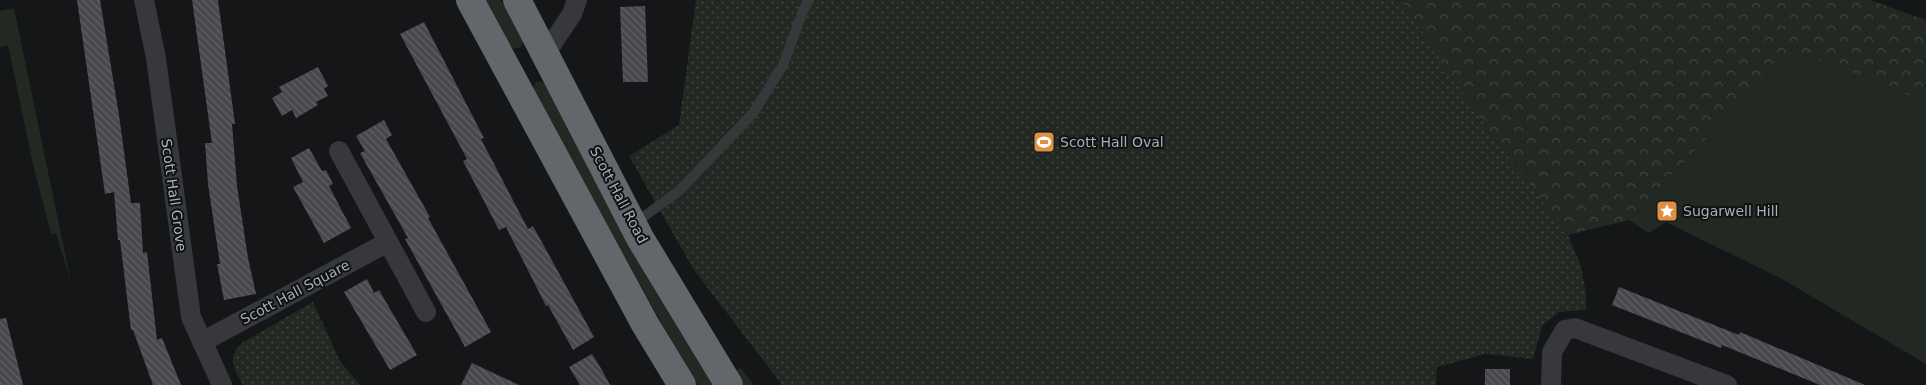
<svg xmlns="http://www.w3.org/2000/svg" width="1926" height="385" font-family="'DejaVu Sans',sans-serif">
	<defs>
		<pattern id="forest-crowns" width="20" height="18" patternUnits="userSpaceOnUse" patternTransform="scale(1.25)"><rect width="20" height="18" fill="#222922"/><path d="M2 6a3 3 0 1 1 6 0M12 15a3 3 0 1 1 6 0" fill="none" stroke="#3f4640"/></pattern>
		<pattern id="park-dots" width="8" height="8" patternUnits="userSpaceOnUse" patternTransform="scale(1.25)"><rect width="8" height="8" fill="#222922"/><path d="M2 2h.1M6 6h.1" fill="none" stroke="#3f4640" stroke-width="1.8" stroke-linecap="round"/></pattern>
		<pattern id="building-back-hatch" width="6" height="6" patternUnits="userSpaceOnUse" patternTransform="scale(1.25)"><rect width="6" height="6" fill="#47494c"/><path d="M-1 5l2 2M0 0l6 6M5-1l2 2" fill="none" stroke="#5f6164"/></pattern>
	</defs>
	<rect width="100%" height="100%" fill="#151617"/>
	<path fill="#222922" d="M485 0H501L523 41 521 47 513 49 510 46Z
		M14 8 71 282 56 233 51 234 32 160 8 45 0 47V11Z
		M1791 49 1926 102V364L1782 279 1666 222 1649 233 1629 220Z
		M538 81 545 83 716 385H698L672 342 533 90 535 83Z
		M741 368 754 385H744L735 371Z"/>
	<path fill="url(#forest-crowns)" d="M1401 0H1870L1926 20V102L1791 49 1629 220 1568 235 1490 133Z"/>
	<path fill="url(#park-dots)" d="M696 0H1401L1490 133 1568 235 1581 266 1586 294V310L1559 312 1542 326 1533 359 1485 354 1437 367 1436 385H782L694 270 629 156 679 125Z
		M313 302 340 361 360 385H243C234 368 226 358 242 343Z"/>
	<path fill="url(#building-back-hatch)" d="M77 0H100L119 115 131 203H140L143 253 147 252 157 340 162 338 181 385H153L133 330H131L120 240H118L114 192 105 194Z
		M192 0H218L235 124H232L237 186 248 258 256 294 224 300 217 264H220L208 184 205 143H212Z
		M645 6 648 82H623L620 7Z
		M424 22 484 138 481 139 528 229 533 226 594 337 573 350 548 305 546 306 506 227 499 230 463 161 467 159 400 34Z
		M318 67 328 86 324 89 328 96 316 102 318 105 296 118 292 110 282 116 272 98 282 92 279 87Z
		M384 120 392 135 386 139 430 217 428 218 491 332 465 347 405 239 408 238 360 153 365 151 356 136Z
		M309 148 322 171 326 170 333 184 329 186 351 228 324 243 293 187 303 182 291 158Z
		M367 279 374 293 379 290 417 355 390 370 344 292Z
		M1619 287 1739 335 1740 332 1865 385H1820L1722 345 1721 348 1612 305Z
		M6 318 23 385H0V319Z
		M592 354 602 370 610 385H580L569 367Z
		M472 363 519 385H461Z
		M1485 369H1510V385H1485Z"/>
	<g fill="none" stroke-linecap="round" stroke-linejoin="round">
		<path stroke="#37383c" stroke-width="10" d="M635 223 680 190 754 112 783 65 803 11 809 0"/>
		<path stroke="#37383c" stroke-width="20" d="M144 0 156 58 191 317 222 385
			M545 54 572 14 577 0
			M339 151 426 312
			M202 342 388 242
			M1551 385 1552 352 1565 330 1575 328 1727 385"/>
		<path stroke="#63676c" stroke-width="28" d="M470 0 645 324 682 385
			M517 0 640 238 729 385"/>
	</g>
	<defs>
		<g id="stadium-square" transform="scale(1.125)"><rect x="-9" y="-9" width="18" height="18" rx="4" fill="#df9045" stroke="#101112"/><path d="M0-5a6.5 5 0 1 0 0 10a6.5 5 0 1 0 0-10ZM-3.5-1.8h7v3.6h-7Z" fill="#fff"/></g>
		<g id="sight-square" transform="scale(1.125)"><rect x="-9" y="-9" width="18" height="18" rx="4" fill="#df9045" stroke="#101112"/><path d="M0-6L1.8-2.2L6-1.7L2.9 1.2L3.7 5.4L0 3.3L-3.7 5.4L-2.9 1.2L-6-1.7L-1.8-2.2Z" fill="#fff"/></g>
	</defs>
	<g fill-rule="evenodd">
		<use href="#stadium-square" x="1044" y="142"/>
		<use href="#sight-square" x="1667" y="211"/>
	</g>
	<g text-anchor="middle" dominant-baseline="central" stroke-width="4" stroke-linejoin="round" paint-order="stroke">
		<g font-size="14" fill="#a9afb6" stroke="#101112" text-anchor="start">
			<text x="1060" y="142">Scott Hall Oval</text>
			<text x="1683" y="211">Sugarwell Hill</text>
		</g>
		<g font-size="14" fill="#a9afb6" stroke="#101112">
			<text transform="translate(174 195) rotate(82)">Scott Hall Grove</text>
			<text transform="translate(619 195) rotate(62)">Scott Hall Road</text>
			<text transform="translate(295 292) rotate(-28)">Scott Hall Square</text>
		</g>
	</g>
</svg>
